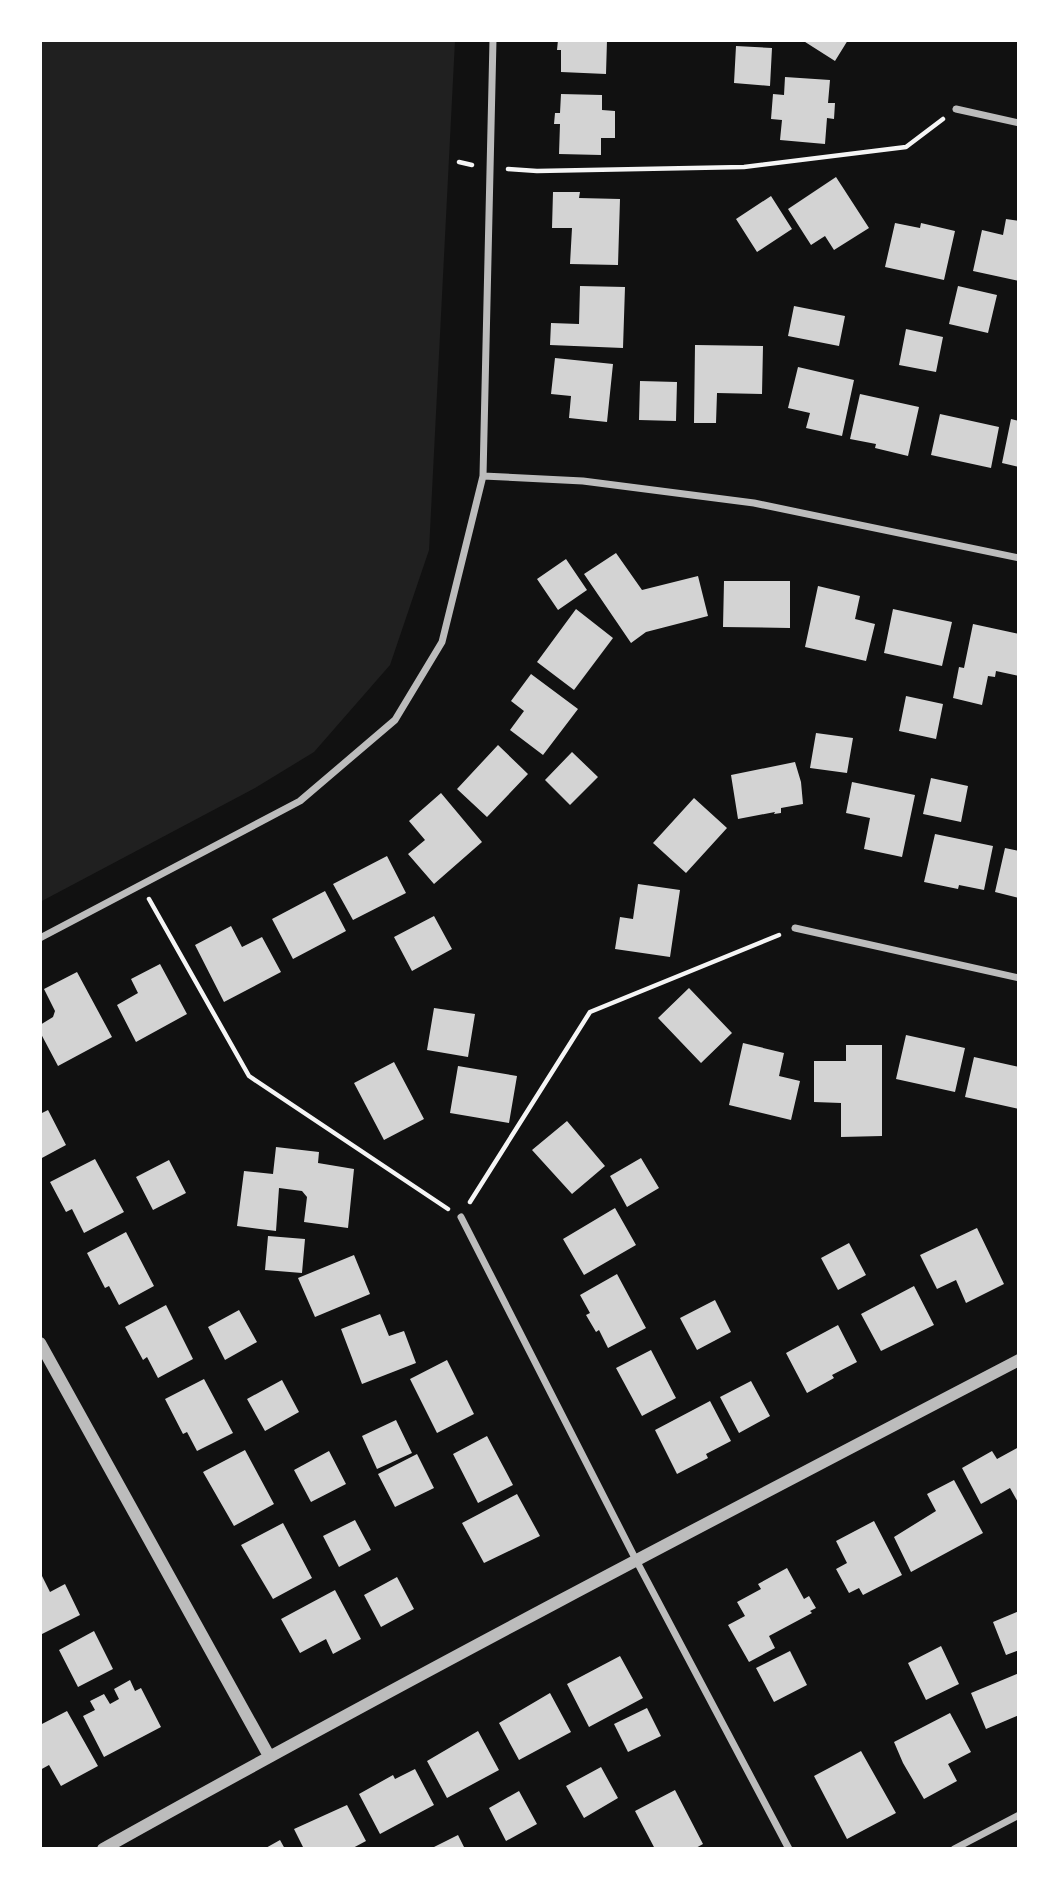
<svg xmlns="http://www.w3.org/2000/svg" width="1059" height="1889" font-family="'Roboto Serif',serif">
	<rect width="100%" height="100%" fill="#111"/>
	<path fill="#202020" d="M40 40H455L429 550 390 665 314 752 255 788 40 902Z"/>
	<path fill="#d3d3d3" d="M558 40H607L606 74 561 72V50H557Z
		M802 40H848L835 61Z
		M736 46 772 48 770 86 734 83Z
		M785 77 830 80 828 103H835L834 119 827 118 825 144 780 140 782 120 771 119 773 94 784 95Z
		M561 94 602 95V110L615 111V138H601V155L559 154 560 124H554L555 113H560Z
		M836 177 869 228 834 250 825 236 811 245 788 209Z
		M553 192H580L579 198 620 199 618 265 570 264 572 228H552Z
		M771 196 792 229 757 252 736 219Z
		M1006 219 1019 221V281L973 271 982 230 1003 235Z
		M895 223 920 228 921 223 955 231 944 280 885 267Z
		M580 286 625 287 623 348 550 345 551 323 579 324Z
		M958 286 997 295 988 333 949 324Z
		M794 306 845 316 839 346 788 336Z
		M906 329 943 337 936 372 899 365Z
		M695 345 763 346 762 394 717 393 716 423H694Z
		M555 358 613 364 607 422 569 418 571 396 551 394Z
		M798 367 854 380 842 436 806 428 810 413 788 408Z
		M640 381 677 382 676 421 639 420Z
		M860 394 919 407 908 456 875 448 876 444 850 439Z
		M940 414 999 427 991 468 931 455Z
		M1011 419 1019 421V467L1002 463Z
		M616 553 642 590 698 576 708 616 646 632 631 643 584 574Z
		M566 559 587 590 558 610 537 579Z
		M724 581H790V628L723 627Z
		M818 586 860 596 855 619 875 624 866 661 805 647Z
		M576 609 613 638 574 690 537 662Z
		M893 609 952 622 942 666 884 653Z
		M973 624 1019 634V676L996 671 995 677 988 676 982 705 953 698 959 667 964 668Z
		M531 674 578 709 543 755 510 730 524 711 511 701Z
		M906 696 943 704 936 739 899 731Z
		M816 733 853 738 847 773 810 768Z
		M498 745 528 774 487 817 457 789Z
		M572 752 598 777 570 805 545 780Z
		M795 762 801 782 803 804 781 808V813L774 814 775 812 738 819 731 775Z
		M931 778 968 786 961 822 923 814Z
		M852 782 915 795 902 857 864 849 870 818 846 813Z
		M441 793 482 842 434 884 408 854 425 840 409 821Z
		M694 798 727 828 686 873 653 843Z
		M935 834 993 846 984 890 959 885 958 889 924 882Z
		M1005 848 1019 851V898L995 892Z
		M387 856 406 893 353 920 333 884Z
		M638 884 680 890 670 957 615 949 620 917 633 919Z
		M325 891 346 931 293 959 272 919Z
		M434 916 452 949 412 971 394 937Z
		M231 926 242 947 262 937 281 972 224 1002 195 945Z
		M160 964 187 1014 136 1042 117 1005 138 993 131 979Z
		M77 972 112 1037 58 1066 40 1032V1025L53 1017 55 1011 44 989Z
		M689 988 732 1033 701 1063 658 1018Z
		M434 1008 475 1014 468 1057 427 1050Z
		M906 1035 965 1048 955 1092 896 1079Z
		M743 1043 784 1053 779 1076 800 1081 791 1120 729 1105Z
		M846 1045H882V1136L841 1137V1103L814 1102V1061H846Z
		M974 1057 1019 1067V1109L965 1097Z
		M394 1062 424 1119 384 1140 354 1083Z
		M458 1066 517 1076 509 1123 450 1113Z
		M48 1110 66 1145 40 1159V1114Z
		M567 1121 605 1166 572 1194 532 1150Z
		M276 1147 319 1152 318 1163 354 1169 348 1228 304 1222 307 1197 302 1191 279 1188 276 1231 237 1226 244 1171 273 1174Z
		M641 1158 659 1188 627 1207 610 1176Z
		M95 1159 124 1212 84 1233 72 1209 66 1212 50 1182Z
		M169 1160 186 1193 153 1210 136 1177Z
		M615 1208 636 1245 584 1275 563 1239Z
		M977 1228 1004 1284 966 1303 956 1280 937 1289 920 1255Z
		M126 1232 154 1286 119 1305 109 1286 105 1288 87 1253Z
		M268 1236 305 1239 302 1273 265 1270Z
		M849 1243 866 1275 838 1290 821 1258Z
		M354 1255 370 1294 315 1317 298 1278Z
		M617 1274 646 1328 608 1348 599 1330 596 1332 586 1315 590 1313 580 1295Z
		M914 1286 934 1325 881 1351 861 1314Z
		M715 1300 731 1332 697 1350 680 1318Z
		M166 1305 193 1359 158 1378 147 1357 143 1360 125 1327Z
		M239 1310 257 1342 225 1360 208 1327Z
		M380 1314 389 1336 404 1331 416 1363 362 1384 341 1329Z
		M838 1325 857 1362 832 1375 834 1378 807 1393 786 1353Z
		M651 1350 676 1398 642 1416 616 1368Z
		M447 1360 474 1414 437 1433 410 1379Z
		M204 1379 233 1433 197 1451 187 1432 183 1434 165 1399Z
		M282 1380 299 1412 265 1431 247 1399Z
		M751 1381 770 1416 739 1433 720 1397Z
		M710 1401 731 1441 706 1454 708 1458 677 1474 655 1430Z
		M396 1420 412 1453 377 1469 362 1436Z
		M487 1436 513 1485 478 1503 453 1454Z
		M1019 1447V1504L1010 1488 981 1504 962 1468 992 1451 997 1459Z
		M245 1450 274 1504 234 1526 203 1472Z
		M329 1451 346 1484 311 1502 294 1470Z
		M417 1454 434 1488 395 1507 378 1474Z
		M954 1480 983 1533 911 1572 894 1537 936 1511 927 1494Z
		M517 1494 540 1536 484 1563 462 1523Z
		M355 1520 371 1550 339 1567 323 1536Z
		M874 1521 902 1575 863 1595 859 1588 849 1593 836 1569 847 1563 836 1541Z
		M283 1523 312 1578 273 1599 241 1545Z
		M787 1568 804 1599 809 1596 816 1608 810 1611 812 1613 769 1636 775 1648 749 1662 728 1625 745 1616 737 1602 761 1589 758 1584Z
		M40 1572 50 1592 65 1584 80 1615 40 1635Z
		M397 1577 414 1609 381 1627 364 1595Z
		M335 1590 361 1639 333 1654 326 1639 300 1653 281 1619Z
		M1019 1611V1650L1006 1655 993 1622Z
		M94 1631 113 1669 78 1687 59 1650Z
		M941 1646 959 1684 926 1700 908 1663Z
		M790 1651 807 1685 774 1702 756 1668Z
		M620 1656 643 1698 589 1727 567 1684Z
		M1019 1673V1715L986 1729 971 1693Z
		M130 1680 135 1691 141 1688 161 1727 104 1757 83 1716 95 1710 90 1701 104 1694 110 1704 119 1699 114 1689Z
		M550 1693 571 1732 519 1760 499 1723Z
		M647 1708 661 1736 628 1752 614 1724Z
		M67 1711 98 1766 61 1786 49 1765 40 1770V1725Z
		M950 1713 971 1752 948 1764 957 1781 924 1799 903 1763 894 1742Z
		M478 1731 499 1770 447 1798 427 1761Z
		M861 1751 896 1813 847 1839 814 1776Z
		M601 1767 618 1798 584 1818 566 1786Z
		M415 1769 434 1805 380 1834 359 1794 393 1775 395 1779Z
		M675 1790 703 1844 694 1849H655L635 1811Z
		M519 1791 537 1824 506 1841 489 1808Z
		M347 1805 366 1841 351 1849H304L294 1829Z
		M458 1835 465 1849H430Z
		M280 1840 285 1849H264Z"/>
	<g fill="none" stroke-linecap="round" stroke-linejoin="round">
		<path stroke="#f5f5f5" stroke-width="4.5" d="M459 162 472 165
			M508 169 537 171 744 167 906 147 943 119
			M149 899 249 1076 448 1209
			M470 1202 590 1012 779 935"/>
		<path stroke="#bcbcbc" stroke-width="7" d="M956 109 1019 123
			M483 476 583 481 754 503 1019 558
			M795 928 1019 978
			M40 938 300 801 395 720 442 642 483 476 493 40
			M461 1217 636 1560 789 1849
			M954 1849 1019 1815"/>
		<path stroke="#bcbcbc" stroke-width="12" d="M40 1343 269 1756
			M103 1849C405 1680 712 1520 1019 1360"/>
	</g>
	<rect width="1059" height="1889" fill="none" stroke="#ffffff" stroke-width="84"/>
</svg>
